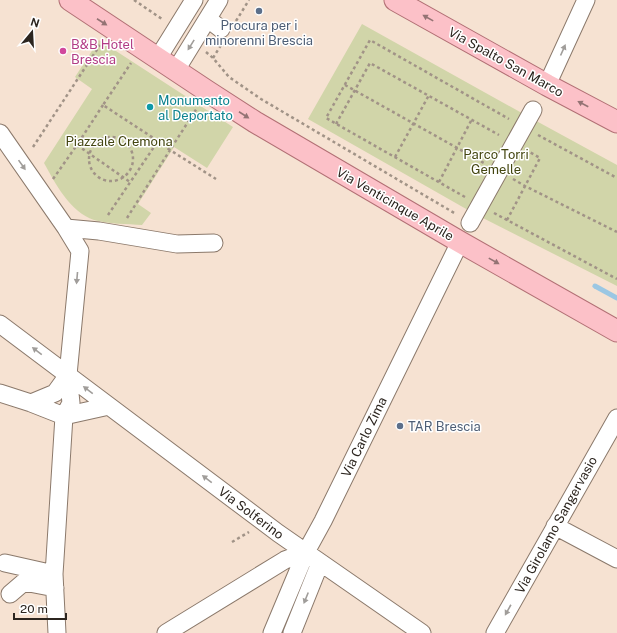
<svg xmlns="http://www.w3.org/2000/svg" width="617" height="633" font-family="'Public Sans',sans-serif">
	<rect width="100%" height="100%" fill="#f6e2d2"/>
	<path fill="#d1d5a9" d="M362 24 529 117 617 165V286L475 214 308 119Z
		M99 40 233 127 207 168 174 147 138 204 151 213 142 225C128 224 107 224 94 220 70 212 55 183 44 163L92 89 75 77Z"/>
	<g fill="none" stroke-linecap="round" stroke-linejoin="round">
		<path stroke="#9bc7e3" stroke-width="5" d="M595 286 617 298"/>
		<g stroke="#8b796b" stroke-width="19">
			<path id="minor" d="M208 19 221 29
				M158 58 194 0
				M176 70 219 0
				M547 85 586 0
				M0 133 66 228 80 251 68 375 71 403 64 416 55 559 54 574 57 633
				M470 223 533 110
				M66 228 99 231 177 244 214 243
				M0 324 278 533 422 633
				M0 393 31 403 64 416 109 406
				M31 403 55 393 68 375
				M555 526 617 559
				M5 563 54 574
				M10 594 24 582 55 588
				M166 633 285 560 306 552
				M272 633 306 552 323 521 460 242
				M292 633 320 563
				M495 633 617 418"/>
		</g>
		<g stroke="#b27075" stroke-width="23">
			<path id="major" d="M70 0 207 91 255 122 460 242 617 331
				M395 0 547 85 617 122"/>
		</g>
		<path stroke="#a19387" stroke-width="2.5" stroke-dasharray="3 3" stroke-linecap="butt" d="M134 0 162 19
			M236 21 249 0
			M206 52 213 58 229 77 261 99 456 214
			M213 58 221 45
			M345 85 484 163
			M103 105 77 145 130 182
			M336 124 370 63 499 135
			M538 135 617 178
			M89 159a22 22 0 1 1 44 0a22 22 0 1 1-44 0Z
			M158 141 170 150 197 108
			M33 147 100 45
			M395 157 429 95
			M53 179 77 145
			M513 179 525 186 617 232
			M439 182 472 119
			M465 197 326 118 370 40 509 119
			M494 213 617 279
			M108 215 158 141 103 105 131 63
			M127 218 170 150 216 179
			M507 220 540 158 528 151
			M232 542 249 532"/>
		<use href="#minor" stroke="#fff" stroke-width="17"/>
		<use href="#major" stroke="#fcc1c8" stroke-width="21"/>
	</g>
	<defs><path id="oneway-solid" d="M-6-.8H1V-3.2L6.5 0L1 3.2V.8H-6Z"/></defs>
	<g fill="#947374">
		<use href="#oneway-solid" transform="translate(428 18) rotate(-151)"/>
		<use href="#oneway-solid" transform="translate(102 22) rotate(33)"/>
		<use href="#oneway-solid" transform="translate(583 104) rotate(-152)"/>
		<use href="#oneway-solid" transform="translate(244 115) rotate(33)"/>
		<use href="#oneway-solid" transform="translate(494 261) rotate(29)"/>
	</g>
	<g fill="#a09d9a">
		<use href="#oneway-solid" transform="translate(191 45) rotate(122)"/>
		<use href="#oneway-solid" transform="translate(563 50) rotate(-66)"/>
		<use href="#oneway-solid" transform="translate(22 165) rotate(55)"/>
		<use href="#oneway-solid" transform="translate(77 278) rotate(95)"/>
		<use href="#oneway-solid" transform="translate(37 351) rotate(-143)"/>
		<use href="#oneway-solid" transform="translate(88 390) rotate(-143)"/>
		<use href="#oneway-solid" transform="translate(207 479) rotate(-143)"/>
		<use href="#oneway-solid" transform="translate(306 598) rotate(112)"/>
		<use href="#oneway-solid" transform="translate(508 610) rotate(119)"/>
	</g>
	<g fill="#5c6f8a" stroke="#fff" stroke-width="1.5">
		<circle cx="259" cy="11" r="4"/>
		<circle cx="400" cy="426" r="4"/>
	</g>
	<circle fill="#d1479c" stroke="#fff" stroke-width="1.5" cx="63" cy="51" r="4"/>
	<circle fill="#0f9aa8" stroke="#fff" stroke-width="1.5" cx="150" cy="107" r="4"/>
	<g text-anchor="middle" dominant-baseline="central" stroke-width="3" stroke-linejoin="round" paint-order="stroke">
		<g font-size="13" fill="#4e5e75" stroke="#fff">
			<text x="259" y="25">Procura per i<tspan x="259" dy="15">minorenni Brescia</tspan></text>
			<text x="408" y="426" text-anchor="start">TAR Brescia</text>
		</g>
		<g font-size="13" fill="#b23c85" stroke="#fff" text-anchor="start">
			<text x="71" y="44">B&amp;B Hotel<tspan x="71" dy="15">Brescia</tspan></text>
		</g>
		<g font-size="13" fill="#2c251f" stroke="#fff">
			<text transform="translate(506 62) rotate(29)">Via Spalto San Marco</text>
			<text transform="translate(395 204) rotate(30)">Via Venticinque Aprile</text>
			<text transform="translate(364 437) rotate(-64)">Via Carlo Zima</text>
			<text transform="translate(251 513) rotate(37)">Via Solferino</text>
			<text transform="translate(556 525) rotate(-61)">Via Girolamo Sangervasio</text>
		</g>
		<g font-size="13" fill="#0d838f" stroke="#fff" text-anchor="start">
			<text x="158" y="100">Monumento<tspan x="158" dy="15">al Deportato</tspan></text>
		</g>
		<g font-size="13" fill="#444611" stroke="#fff">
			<text x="119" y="141">Piazzale Cremona</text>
			<text x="496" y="154">Parco Torri<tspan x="496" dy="15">Gemelle</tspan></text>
		</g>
	</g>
	<g transform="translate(32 32) rotate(18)" stroke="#ffffff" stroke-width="3" paint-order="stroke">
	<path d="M0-3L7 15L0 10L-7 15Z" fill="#2c251f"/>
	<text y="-6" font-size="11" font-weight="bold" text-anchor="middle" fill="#2c251f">N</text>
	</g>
	<path d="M14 613v6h52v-6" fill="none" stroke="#2c251f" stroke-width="2"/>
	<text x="20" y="613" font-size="12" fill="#2c251f" stroke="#ffffff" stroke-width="3" paint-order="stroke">20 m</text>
</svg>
